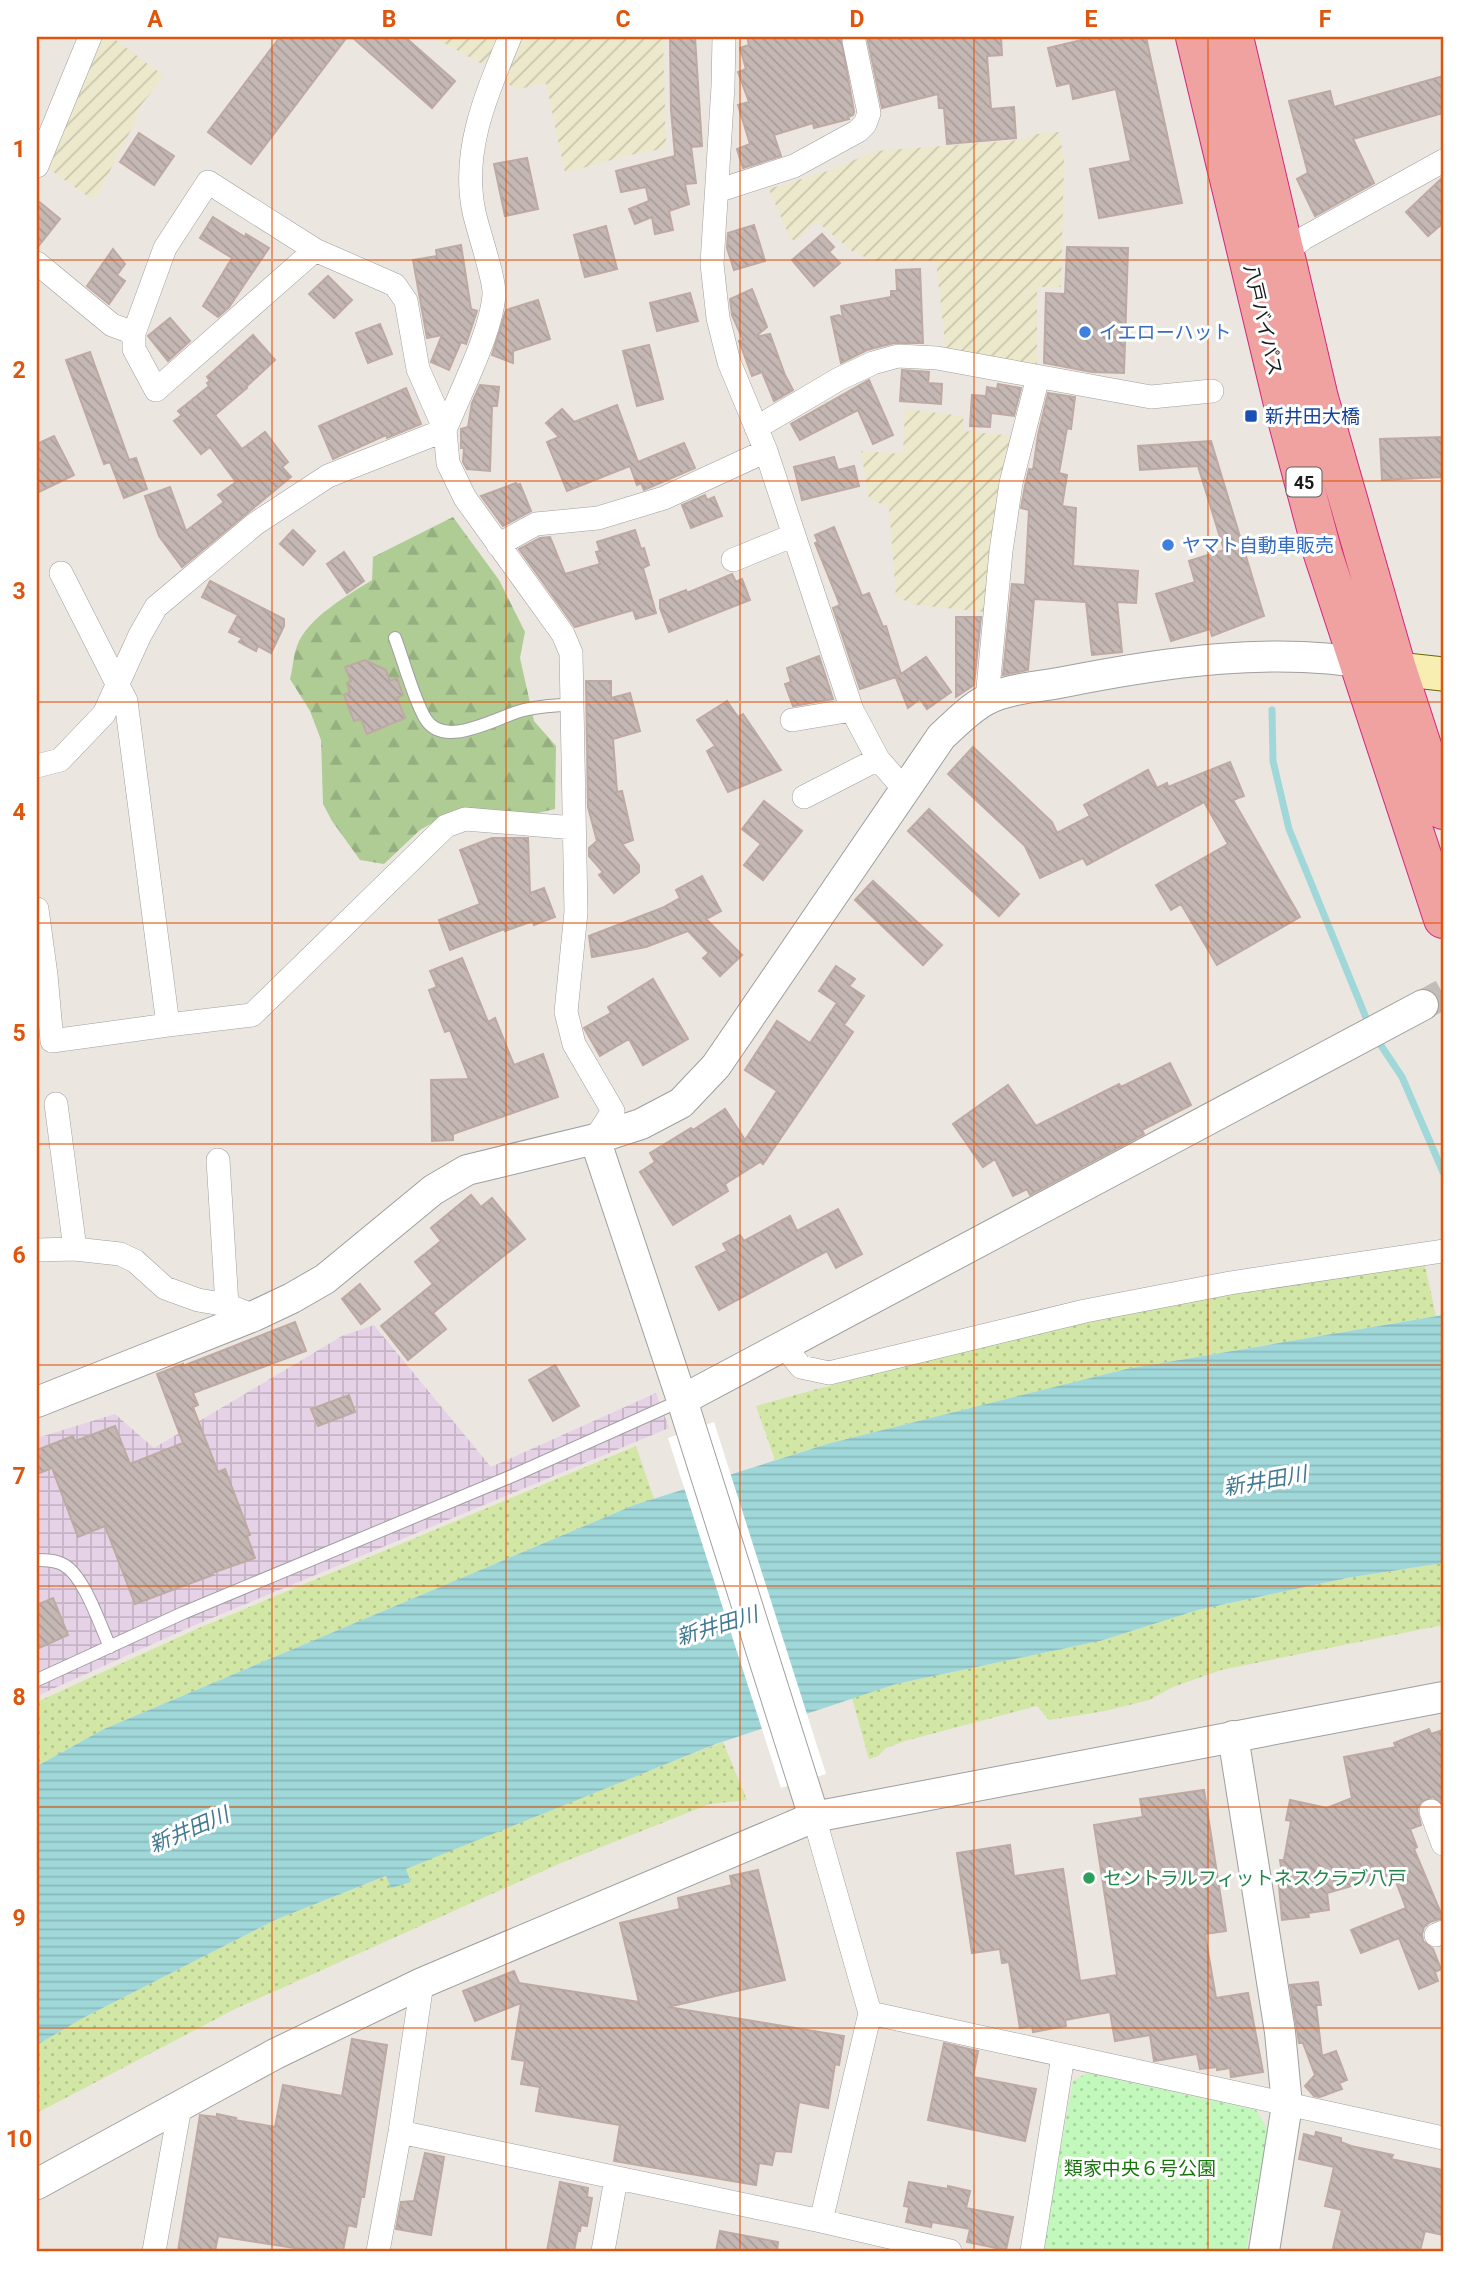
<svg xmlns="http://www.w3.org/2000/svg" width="1480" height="2288" font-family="Roboto,'Noto Sans JP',sans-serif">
	<defs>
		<pattern id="industrial-grid" width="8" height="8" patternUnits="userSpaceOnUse" patternTransform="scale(1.75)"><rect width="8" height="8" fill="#e6d2e6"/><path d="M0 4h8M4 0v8" fill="none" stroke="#c5b4c5"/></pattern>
		<pattern id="farmland-furrows" width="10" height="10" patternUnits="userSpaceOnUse" patternTransform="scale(1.75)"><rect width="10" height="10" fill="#ece8cb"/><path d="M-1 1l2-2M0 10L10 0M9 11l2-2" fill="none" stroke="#cac6ae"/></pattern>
		<pattern id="grass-dots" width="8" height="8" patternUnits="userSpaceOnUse" patternTransform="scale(1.75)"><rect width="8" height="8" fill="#d2e7a5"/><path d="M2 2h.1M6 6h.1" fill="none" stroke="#b4c68d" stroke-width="1.8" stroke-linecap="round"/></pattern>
		<pattern id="forest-firs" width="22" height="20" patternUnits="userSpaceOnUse" patternTransform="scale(1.75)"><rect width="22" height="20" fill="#afcc95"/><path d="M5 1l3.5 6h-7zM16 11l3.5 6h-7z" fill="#96af80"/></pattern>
		<pattern id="park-dots" width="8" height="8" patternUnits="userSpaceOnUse" patternTransform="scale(1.75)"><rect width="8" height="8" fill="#c2f8bb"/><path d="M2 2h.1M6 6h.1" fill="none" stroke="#a6d4a0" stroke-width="1.8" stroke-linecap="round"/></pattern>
		<pattern id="water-rules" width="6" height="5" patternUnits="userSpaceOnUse" patternTransform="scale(1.75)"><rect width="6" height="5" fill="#a0d8da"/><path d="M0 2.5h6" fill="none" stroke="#89b9ba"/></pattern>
		<pattern id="building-back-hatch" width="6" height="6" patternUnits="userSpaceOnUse" patternTransform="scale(1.75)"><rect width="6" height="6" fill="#c4b7b4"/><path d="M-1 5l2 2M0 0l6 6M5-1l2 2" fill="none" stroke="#a89d9a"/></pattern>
	</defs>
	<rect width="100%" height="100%" fill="#ece6e0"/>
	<path fill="url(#industrial-grid)" d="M374 1325 491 1467 656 1393 669 1428 188 1628 37 1696V1438L115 1414 154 1448 342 1336Z"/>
	<path fill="url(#farmland-furrows)" d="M101 37H112L164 76 138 109 136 120 97 196 90 198 45 166Z
		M433 37H500L488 62 480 63Z
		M517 37H663L666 148 625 156 565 173 546 83 518 89 499 80Z
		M1059 132 1064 159 1061 287H1037V367L946 352 936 261H874L853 252 816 221 795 241 790 238 769 189 831 170 875 151 1022 140 1037 134Z
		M905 409 963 416 964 431 1015 436 984 612 917 605 896 597 889 507 869 499 861 451 903 454Z"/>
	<path fill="url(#grass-dots)" d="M1424 1261 1436 1316 1126 1369 827 1444 775 1460 756 1406 948 1353 1086 1318Z
		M636 1446 654 1499 634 1505 104 1729 37 1766V1702L199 1628Z
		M1443 1563V1625L1221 1670 1173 1687 1149 1700 1105 1711 1049 1720 1037 1706 905 1741 886 1748 878 1756 869 1759 852 1698 896 1684 1100 1641 1198 1610 1347 1578Z
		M723 1742 747 1800 710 1804 561 1863 235 2009 37 2113V2045L83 2018 275 1920 387 1876 411 1881 406 1869 501 1829Z"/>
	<path fill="url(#forest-firs)" d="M453 517 499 580 525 632 520 658 534 721 556 746 555 809 538 813 446 815 420 830 384 864 360 860 332 821 323 804 321 740 310 711 290 679C293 669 293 656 297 646 307 618 348 595 372 580L373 557Z"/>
	<path fill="url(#park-dots)" d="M1087 2073 1256 2110 1268 2130 1246 2251H1044L1042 2247 1073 2081Z"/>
	<path fill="url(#water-rules)" d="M1443 1315V1563L1347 1578 1198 1610 1100 1641 896 1684 716 1744 406 1869 411 1882 391 1888 386 1876 275 1920 83 2018 37 2045V1766L104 1729 634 1505 827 1444 1126 1369Z"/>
	<path fill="#fff" d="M714 1422 826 1774 781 1788 668 1438Z"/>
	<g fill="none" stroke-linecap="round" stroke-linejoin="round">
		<path stroke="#a0d8da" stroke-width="7" d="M1272 710 1273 761 1289 829 1369 1025
			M1376 1038 1402 1077 1443 1172"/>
	</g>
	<path fill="url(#building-back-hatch)" stroke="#bea9a3" stroke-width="2" d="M280 37H347L251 164 208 132Z
		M352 37H405L455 81 432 108Z
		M670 37H695L702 146 691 147 696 183 685 184 689 204 669 211 673 230 655 234 652 217 635 224 629 209 649 201 646 187 621 192 616 171 675 156 671 110Z
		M747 37H841L854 112 853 115 848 117 849 119 814 128 813 123 774 135 781 156 743 168 737 149 750 144 738 105 749 102 738 72 746 69 740 48 749 45Z
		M867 37H1001L1002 55 987 56 991 109 1014 107 1016 138 947 144 944 108H939L938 94 882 108Z
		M1086 37H1146L1182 203 1099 218 1090 169 1131 161 1116 89 1073 99 1070 83 1057 86 1048 48 1086 39Z
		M1443 76V113L1353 139 1374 183 1315 216 1297 179 1308 173 1289 101 1330 91 1334 107Z
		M139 133 174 156 154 185 120 162Z
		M527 158 538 209 505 216 494 164Z
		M1443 177V223L1428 236 1406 212Z
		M37 200 60 219 37 248Z
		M213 217 245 237 246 234 269 248 229 307 218 317 203 306 232 258 200 238Z
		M754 225 765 261 734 270 727 248 728 233Z
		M606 226 617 269 585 277 574 235Z
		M822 234 834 247 829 252 840 263 814 286 792 260Z
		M461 245 471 309 477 311 466 344 461 342 449 370 431 362 442 335 427 338 413 260 437 256 436 250Z
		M1067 247 1128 248 1124 373 1092 372 1044 363 1046 293 1065 294Z
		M113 249 125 264 117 275 125 281 109 304 87 286Z
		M920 269 923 343H894L867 350 841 363 831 317 839 315 843 318 841 306 891 297V291H897L896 270Z
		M328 276 352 300 334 318 309 294Z
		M752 289 767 327 755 337 770 334 785 375 793 390 774 401 762 372 752 376 739 341 743 340 732 315 730 299Z
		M690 293 698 321 657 331 650 303Z
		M538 300 550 339 513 351V363L492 355 506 310Z
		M170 318 190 341 168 361 148 336Z
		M380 324 392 354 368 363 356 333Z
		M253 335 275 360 246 387 247 388 215 415 242 449 265 432 288 462 282 467 291 477 182 567 159 536 145 496 170 487 186 531 224 502 218 495 236 482 210 447 201 454 174 421 182 415 178 411 209 386 207 383 210 381 207 377Z
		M649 345 663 399 637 406 623 351Z
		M90 352 129 460 136 458 147 489 124 498 110 462 104 464 66 360Z
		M902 370 929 372 928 383 942 384 941 404 900 401Z
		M869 380 893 435 873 444 858 410 800 440 791 424Z
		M998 384 1021 388 1014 416 991 413 990 427 970 426 972 395 986 396 987 387 997 389Z
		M480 385 499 387 497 406H492L490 471 467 469 463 462 464 448H461V429L468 427 472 403Z
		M406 388 421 424 387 438 386 435 333 459 319 426Z
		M1048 393 1075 397 1071 429 1067 428 1059 473 1067 475 1062 506 1076 508 1073 566 1138 571 1136 603 1117 602 1122 652 1092 655 1086 602 1034 599 1028 670 1003 675 1012 584 1025 585 1029 510 1021 508 1025 486 1029 469 1033 470 1038 435Z
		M617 405 638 462 684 443 695 468 644 490 641 483 637 485 630 466 567 491 547 442 559 437 546 423 562 409 574 422Z
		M54 436 74 475 37 493V444Z
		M1443 437V477L1382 480 1380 439Z
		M1211 441 1264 616 1212 636 1210 629 1171 641 1156 594 1195 582 1189 561 1224 550 1198 466 1140 470 1138 446Z
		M834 457 838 470 854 466 859 486 802 500 794 467Z
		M516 483 517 485 520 484 531 511 503 526 481 496Z
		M705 495 707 500 714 497 722 516 691 528 682 505Z
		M834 527 862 596 869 593 883 627 886 626 901 674 926 657 951 692 927 709 920 699 908 708 896 678 899 676 860 689 833 608 840 605 815 543 818 542 815 535Z
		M293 530 315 551 303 565 280 544Z
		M635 530 641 549 644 548 649 565 643 568 656 613 636 619 633 610 575 627 519 549 540 538 550 537 565 574 600 564 596 552 600 551 597 542Z
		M344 552 364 581 347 593 327 564Z
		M732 574 736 582 742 579 750 600 669 632 660 608V600L686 590 687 593Z
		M210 581 284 619V626L271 653 258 646 256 651 239 642 242 638 229 632 238 615 202 597Z
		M956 617H981L974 685 956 697Z
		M819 656 833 699 793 706 785 684 791 682 787 668Z
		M365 660 386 670 390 681 397 678 403 695 397 698 405 718 367 734 361 719 354 721 344 695 350 692 347 683 351 681 345 667Z
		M586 681H611V698L630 693 640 731 613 739 617 792 622 791 633 840 622 844 639 865V872L614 893 599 875 603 872 589 856V848L597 841 588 807Z
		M727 701 738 717 743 714 781 770 728 792 707 751 715 746 697 720Z
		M973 747 1052 822 1057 833 1090 816 1084 805 1148 770 1157 788 1167 783 1168 787 1230 762 1244 796 1233 800 1300 917 1217 965 1181 904 1171 910 1156 885 1228 844 1204 802 1087 865 1083 858 1040 878 1025 846 948 774Z
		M764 801 802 831 763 880 744 865 761 844 742 829Z
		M929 809 1019 894 999 916 908 831Z
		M492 838H528L530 893 544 888 555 917 534 925 533 921 505 931 504 929 450 950 439 920 480 904 460 850Z
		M702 876 721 911 706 919 742 955 720 976 703 958 709 953 688 931 646 947 592 957 589 936 662 908 680 898 676 890Z
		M873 881 942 945 923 965 855 900Z
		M462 958 488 1022 495 1018 514 1065 543 1054 558 1097 453 1134V1140L432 1141 431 1080 469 1079 450 1030 445 1032 429 990 437 987 430 971Z
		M836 966 855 979 849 986 864 996 844 1025 853 1032 763 1164 760 1162 725 1184 728 1191 673 1225 640 1172 655 1162 650 1153 691 1128 693 1130 725 1109 745 1140 777 1091 745 1070 777 1021 810 1043 837 1003 819 991Z
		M653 979 688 1039 643 1065 629 1039 600 1056 584 1028 611 1013 608 1007Z
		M1170 1063 1191 1105 1142 1130 1144 1134 1030 1195 1027 1189 1013 1196 995 1159 983 1167 953 1124 1008 1085 1036 1126 1119 1084 1121 1087Z
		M471 1195 481 1207 492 1198 525 1239 433 1313 446 1329 408 1360 381 1326 433 1284 415 1262 441 1241 431 1228Z
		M838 1209 862 1254 836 1268 827 1251 719 1310 696 1267 727 1251 723 1244 740 1235 744 1241 790 1216 797 1231Z
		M360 1284 380 1309 361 1324 342 1299Z
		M295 1322 306 1351 193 1393 198 1405 193 1407 218 1472 225 1469 250 1535 247 1536 255 1558 212 1573 213 1575 135 1604 105 1526 78 1537 52 1468 37 1474V1450L73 1436 75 1441 115 1426 130 1464 183 1443 157 1374 183 1364V1366Z
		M555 1365 579 1406 553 1421 529 1380Z
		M349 1395 355 1412 318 1426 311 1409Z
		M53 1598 68 1635 37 1649V1605Z
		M1429 1729 1431 1734 1443 1730V1805L1433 1797 1421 1802 1417 1809 1421 1825 1410 1829 1417 1847 1414 1849 1443 1918 1430 1922 1424 1927 1422 1934 1423 1941 1433 1949 1441 1969 1435 1972 1438 1981 1419 1989 1399 1938 1361 1953 1351 1930 1406 1908 1393 1874 1327 1893 1329 1910 1308 1913 1309 1917 1282 1920 1278 1874H1282L1280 1860H1284L1291 1821 1286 1820 1290 1800 1327 1808 1352 1798 1344 1757 1396 1747 1394 1743Z
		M1204 1790 1226 1931 1205 1934 1216 1998 1248 1993 1263 2072 1231 2077 1230 2068 1217 2070V2067L1200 2069 1197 2054 1154 2061 1150 2035 1115 2041 1110 2012 1065 2020 1066 2026 1033 2032 1032 2026 1020 2028 1009 1962 1002 1963 1000 1949 972 1953 957 1853 1010 1845 1014 1876 1063 1869 1080 1981 1117 1975 1094 1825 1143 1817 1140 1799Z
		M758 1870 785 1980 668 2007 844 2036 839 2065 835 2064 828 2108 799 2102 791 2152 775 2151 772 2165 759 2163 756 2185 614 2161 620 2125 536 2111 540 2087 521 2084 525 2061 512 2059 521 2003 475 2021 463 1991 514 1971 519 1983 639 2002 620 1923 680 1909 678 1898 732 1885 730 1876Z
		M1318 1982 1321 2005H1316L1322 2056 1336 2051 1347 2080 1339 2083 1342 2089 1320 2097 1314 2096 1305 2086 1315 2075 1303 2043H1299L1290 1985Z
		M352 2039 387 2045 364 2197H361L356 2227 348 2225 343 2251H314L218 2236 215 2251H178L200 2115 217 2117V2114L236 2118 235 2120 275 2127 283 2085 342 2096Z
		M944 2043 978 2051 973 2077 1036 2089 1025 2141 928 2120Z
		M1316 2132 1341 2138V2142L1351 2146 1393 2155 1391 2159 1443 2170V2235L1425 2231 1420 2251H1348L1333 2248 1342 2210 1325 2206 1334 2167 1299 2159 1304 2134 1315 2137Z
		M425 2153 444 2157 431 2235 396 2229 401 2202 414 2201Z
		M560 2182 588 2188 587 2197 592 2198 587 2226 581 2225 580 2231 578 2230 574 2251H547Z
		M909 2182 948 2189V2186L970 2191 966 2208 1013 2217 1006 2250 967 2242 970 2229 932 2222 931 2227 906 2222 909 2207 904 2206Z
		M720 2231 778 2242 777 2251H716Z"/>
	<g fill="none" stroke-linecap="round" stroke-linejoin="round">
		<path stroke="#c2bdb9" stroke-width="30" stroke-dasharray="30 15" stroke-linecap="butt" d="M1423 1005 1443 994"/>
		<g stroke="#9f9f9f" stroke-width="14">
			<path id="service" d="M395 638C404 662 413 697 425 718 444 751 498 716 524 710 540 706 556 705 573 705
				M37 1560C46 1560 56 1560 64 1565 84 1576 100 1625 110 1647
				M37 1680 183 1613 512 1476 682 1400"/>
		</g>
		<g stroke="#9f9f9f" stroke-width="24">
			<path id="minor" d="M724 37 723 86 712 264 718 318 729 362 766 451 852 710 878 759 904 789
				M37 166 90 37
				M717 191 794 166 858 131 865 124 869 113 854 41
				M1279 261 1284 253 1304 238 1443 161
				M37 263 112 325 134 333 165 248 208 182 315 250 395 285 406 301 418 369 445 430 448 463 465 498 563 634 571 653 576 912 566 1012 574 1044 613 1111 595 1139
				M134 333V349L156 390 315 250
				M756 428 839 379 873 363 898 356 937 358 1151 397 1212 391
				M498 545 536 524 598 518 664 498 766 451
				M733 560 794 535
				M61 573 126 701 168 1025 252 1015 446 826 465 819 574 828
				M987 699 1001 551 1011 483 1038 377
				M792 720 852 710
				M37 766 60 760 104 714 140 635 156 607 255 524 328 476 445 430C460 393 491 333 494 295 495 279 478 231 474 212 461 150 487 93 510 37
				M804 797 878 759
				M37 909 46 975 52 1041 168 1025
				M56 1104 75 1249
				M218 1160 227 1305
				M37 1250 75 1249 120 1254 135 1261 165 1288 198 1300 227 1305 254 1316
				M784 1346 801 1367 829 1373 1085 1311 1230 1283 1443 1251
				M1431 1811 1443 1844
				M814 1817 870 2013 821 2221
				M1436 1935 1443 1932
				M870 2013 1443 2138
				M400 2132 821 2221 950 2251
				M154 2251 180 2107
				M378 2251 400 2132 422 1983
				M603 2251 616 2179
				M1032 2251 1063 2056"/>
		</g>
		<g stroke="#9f9f9f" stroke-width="32">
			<path id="tertiary" d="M595 1139 682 1400 814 1817
				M682 1400 1423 1005
				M37 1402 254 1316 292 1298 325 1279 433 1190 467 1170 595 1139 641 1124 681 1103 716 1066 941 737C955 724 969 709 986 700 1009 688 1039 687 1064 682 1165 662 1274 646 1376 665
				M1233 1736 1280 2032 1287 2105 1264 2251
				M37 2184 275 2054 422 1983 814 1817 1443 1697"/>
		</g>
		<g stroke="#6e6506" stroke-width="35">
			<path id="secondary" d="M1397 669 1443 674"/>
		</g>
		<g stroke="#d32581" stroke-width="40">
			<path id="trunk" d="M1195 37 1284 408 1323 554 1443 919
				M1234 37 1319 398 1397 669 1443 810"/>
		</g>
		<use href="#service" stroke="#fff" stroke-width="12"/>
		<use href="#minor" stroke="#fff" stroke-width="23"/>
		<use href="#tertiary" stroke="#fff" stroke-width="30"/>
		<use href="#secondary" stroke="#f8eeb2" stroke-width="33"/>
		<use href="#trunk" stroke="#efa2a0" stroke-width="38"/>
	</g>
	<path fill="none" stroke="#de560d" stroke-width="2" stroke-opacity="0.55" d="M272 37V2251M506 37V2251M740 37V2251M974 37V2251M1208 37V2251M37 260H1443M37 481H1443M37 702H1443M37 923H1443M37 1144H1443M37 1365H1443M37 1586H1443M37 1807H1443M37 2028H1443"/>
	<g fill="#3f7fe0" stroke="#fff" stroke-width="2.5">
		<circle cx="1085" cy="332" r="7"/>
		<circle cx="1168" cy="545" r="7"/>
	</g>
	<rect fill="#1a4fb4" stroke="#fff" stroke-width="2.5" x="1244" y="409" width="14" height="14" rx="3.5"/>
	<circle fill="#2e9e5b" stroke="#fff" stroke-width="2.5" cx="1089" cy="1878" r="7"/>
	<g text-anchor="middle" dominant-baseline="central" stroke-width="6" stroke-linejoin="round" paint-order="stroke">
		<rect fill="#fff" stroke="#5f5f5f" stroke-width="2" x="1286.5" y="467.5" width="35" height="29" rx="5"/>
		<g font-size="18" font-weight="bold" fill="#1b1b1b">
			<text x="1304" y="482">45</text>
		</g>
		<g font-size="19" fill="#1b1b1b" stroke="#fff">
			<text transform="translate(1263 320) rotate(77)">八戸バイパス</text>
		</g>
		<g font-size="19" fill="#366cbe" stroke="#fff" text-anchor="start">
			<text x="1099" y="332">イエローハット</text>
			<text x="1182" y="545">ヤマト自動車販売</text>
		</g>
		<g font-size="19" fill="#164399" stroke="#fff" text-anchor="start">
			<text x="1265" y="416">新井田大橋</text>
		</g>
		<g font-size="19" fill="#27864d" stroke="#fff" text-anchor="start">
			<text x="1103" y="1878">セントラルフィットネスクラブ八戸</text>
		</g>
		<g font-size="19" fill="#17750c" stroke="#fff">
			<text x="1140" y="2168">類家中央６号公園</text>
		</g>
		<g font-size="21" font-style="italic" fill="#417991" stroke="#fff">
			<text transform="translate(1265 1481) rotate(-10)">新井田川</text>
			<text transform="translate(717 1626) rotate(-17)">新井田川</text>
			<text transform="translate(189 1830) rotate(-23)">新井田川</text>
		</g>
	</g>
	<rect width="1480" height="2288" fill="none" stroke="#ffffff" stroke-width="77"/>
	<rect x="38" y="38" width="1404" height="2212" fill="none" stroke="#de560d" stroke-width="2.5"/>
	<g font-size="23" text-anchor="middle" font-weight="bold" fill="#de560d">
		<text x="155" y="27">A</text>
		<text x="389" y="27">B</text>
		<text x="623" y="27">C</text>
		<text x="857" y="27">D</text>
		<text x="1091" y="27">E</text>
		<text x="1325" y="27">F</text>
		<text x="19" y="157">1</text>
		<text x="19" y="378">2</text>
		<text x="19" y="599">3</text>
		<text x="19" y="820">4</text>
		<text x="19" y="1041">5</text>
		<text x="19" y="1263">6</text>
		<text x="19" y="1484">7</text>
		<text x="19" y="1705">8</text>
		<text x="19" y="1926">9</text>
		<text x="19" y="2147">10</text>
	</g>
</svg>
